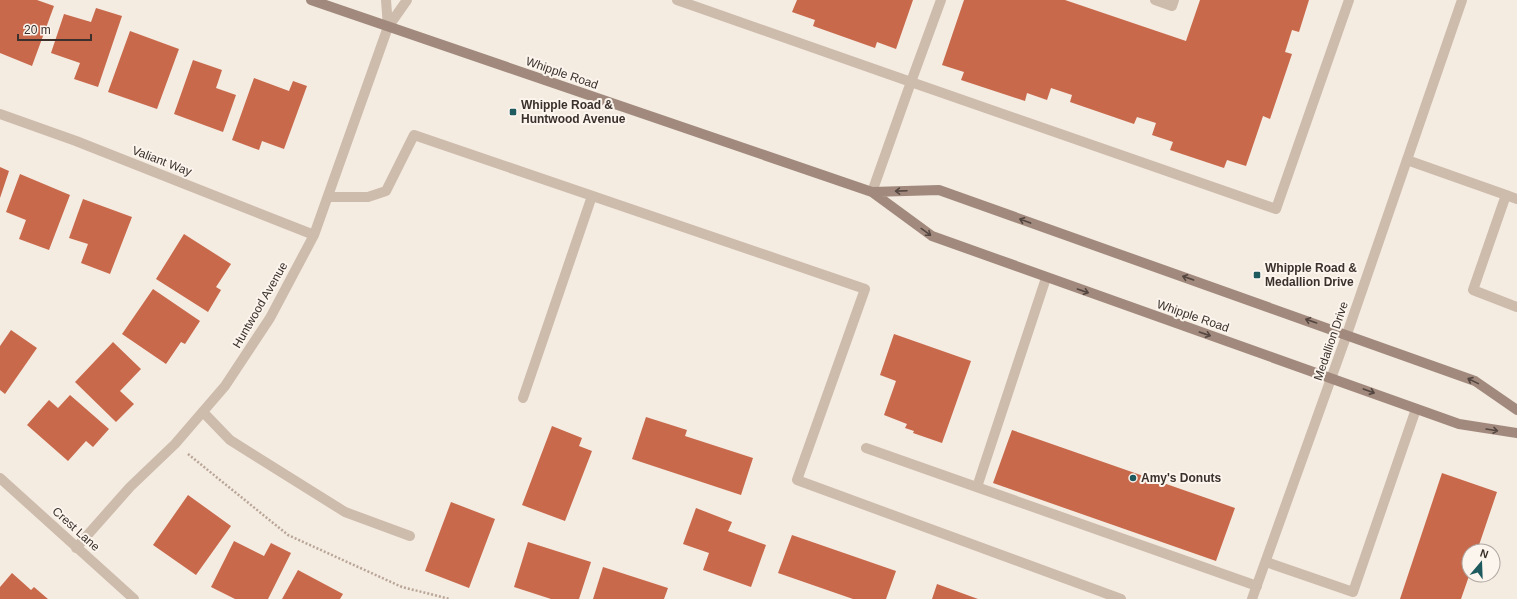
<svg xmlns="http://www.w3.org/2000/svg" width="1517" height="599" font-family="Arial,sans-serif">
	<rect width="100%" height="100%" fill="#f4ebe1"/>
	<path fill="#c8694b" d="M0 0H37L54 6 32 66 0 53Z
		M797 0H913L896 49 877 42 875 48 813 26 815 20 792 12Z
		M964 0H1065L1186 41 1200 0H1309L1299 32 1292 30 1285 52 1292 54 1270 119 1263 116 1246 166 1227 160 1224 168 1170 150 1173 142 1152 135 1156 123 1137 117 1134 124 1070 102 1072 95 1051 88 1047 100 1027 93 1025 101 961 80 964 72 942 65Z
		M96 8 122 16 98 87 74 79 80 63 51 53 64 14 91 22Z
		M130 31 179 49 157 109 108 92Z
		M193 60 222 70 216 88 236 95 223 132 174 114Z
		M254 78 289 91 293 81 307 86 284 149 262 141 259 150 232 140Z
		M0 167 9 171 0 198Z
		M20 174 70 195 49 250 19 239 26 220 6 212Z
		M83 199 132 217 110 274 81 263 88 244 69 238Z
		M184 234 231 264 216 287 221 290 208 312 156 279Z
		M153 289 200 321 185 344 181 342 166 364 122 334Z
		M11 330 37 348 5 394 0 390V346Z
		M894 334 971 361 942 443 913 433 914 431 905 428 907 424 884 415 896 381 880 375Z
		M113 342 141 369 120 391 134 404 116 422 75 382Z
		M70 395 109 429 93 447 86 441 68 461 27 425 49 400 58 408Z
		M646 417 687 430 685 436 753 458 741 495 632 459Z
		M552 426 582 438 579 446 592 451 565 521 522 505Z
		M1012 430 1235 508 1216 561 993 483Z
		M1442 473 1497 492 1477 551H1469V576L1461 599H1400Z
		M188 495 231 526 196 575 153 545Z
		M451 502 495 519 469 588 425 571Z
		M696 508 732 522 728 531 766 545 751 587 703 570 709 553 683 544Z
		M792 535 896 571 886 599H853L778 573Z
		M234 541 264 556 271 543 291 553 268 599H235L211 587Z
		M528 542 591 562 579 599H551L514 587Z
		M603 567 668 588 664 599H593Z
		M298 570 343 594 340 599H282Z
		M12 573 31 590 34 587 48 599H0V587Z
		M937 584 978 599H932Z"/>
	<g fill="none" stroke-linecap="round" stroke-linejoin="round">
		<path stroke="#b9a596" stroke-width="2.5" stroke-dasharray="2 2" stroke-linecap="butt" d="M188 454 288 535 402 587 450 599"/>
		<path stroke="#cdbbac" stroke-width="10" d="M677 0 911 82 941 0
			M1155 0 1172 6 1174 0
			M1407 160 1506 195
			M872 192 911 82 1276 209 1349 0
			M328 197H368L386 191 414 135 865 289 797 480 1121 599
			M1517 199 1506 195 1473 290 1517 307
			M523 398 592 196
			M203 412 230 440 345 512 410 536
			M866 448 1257 586
			M977 487 1046 278
			M1266 562 1353 592 1416 409"/>
		<path stroke="#cdbbac" stroke-width="10" d="M0 114 76 141 314 235
			M0 478 134 599
			M76 548 130 487 175 444 225 386 270 318 314 235 388 27
			M1252 599 1347 334 1462 0"/>
		<path stroke="#cdbbac" stroke-width="10" d="M386 0 388 27
			M388 27 407 0"/>
		<path stroke="#a18a7d" stroke-width="10" d="M311 0 872 192 932 236 1459 424 1517 433
			M872 192 939 190 1475 381 1517 410"/>
	</g>
	<defs><path id="oneway-shaft" d="M-6 0H5M1.5-3L5.5 0L1.5 3" fill="none" stroke-width="1.6" stroke-linecap="round" stroke-linejoin="round"/></defs>
	<g stroke="#544640">
		<use href="#oneway-shaft" transform="translate(901 191) rotate(178)"/>
		<use href="#oneway-shaft" transform="translate(1025 221) rotate(-160)"/>
		<use href="#oneway-shaft" transform="translate(926 232) rotate(36)"/>
		<use href="#oneway-shaft" transform="translate(1188 278) rotate(-161)"/>
		<use href="#oneway-shaft" transform="translate(1083 291) rotate(19)"/>
		<use href="#oneway-shaft" transform="translate(1311 321) rotate(-161)"/>
		<use href="#oneway-shaft" transform="translate(1205 334) rotate(19)"/>
		<use href="#oneway-shaft" transform="translate(1473 381) rotate(-154)"/>
		<use href="#oneway-shaft" transform="translate(1369 391) rotate(20)"/>
		<use href="#oneway-shaft" transform="translate(1492 430) rotate(9)"/>
	</g>
	<g fill="#1f5a5e" stroke="#fbf5ee" stroke-width="1.5">
		<rect x="509" y="108" width="8" height="8" rx="2"/>
		<rect x="1253" y="271" width="8" height="8" rx="2"/>
		<circle cx="1133" cy="478" r="4"/>
	</g>
	<g text-anchor="middle" dominant-baseline="central" stroke-width="4" stroke-linejoin="round" paint-order="stroke">
		<g font-size="12" fill="#3b302b" stroke="#fbf5ee">
			<text transform="translate(562 73) rotate(19)">Whipple Road</text>
			<text transform="translate(162 161) rotate(21)">Valiant Way</text>
			<text transform="translate(260 305) rotate(-60)">Huntwood Avenue</text>
			<text transform="translate(1193 316) rotate(19)">Whipple Road</text>
			<text transform="translate(1331 341) rotate(-71)">Medallion Drive</text>
			<text transform="translate(76 529) rotate(42)">Crest Lane</text>
		</g>
		<g font-size="12" font-weight="bold" fill="#3b302b" stroke="#fbf5ee" text-anchor="start">
			<text x="521" y="105">Whipple Road &amp;<tspan x="521" dy="14">Huntwood Avenue</tspan></text>
			<text x="1265" y="268">Whipple Road &amp;<tspan x="1265" dy="14">Medallion Drive</tspan></text>
			<text x="1141" y="478">Amy's Donuts</text>
		</g>
	</g>
	<g transform="translate(1481 563) rotate(19)"><circle r="19" fill="#fbf5ee" stroke="#aea6a0"/>
	<path d="M0-3L7 15L0 10L-7 15Z" fill="#1f5a5e"/>
	<text y="-6" font-size="11" font-weight="bold" text-anchor="middle" fill="#3b302b">N</text>
	</g>
	<path d="M18 34v6h73v-6" fill="none" stroke="#3b302b" stroke-width="2"/>
	<text x="24" y="34" font-size="12" fill="#3b302b" stroke="#fbf5ee" stroke-width="3" paint-order="stroke">20 m</text>
</svg>
